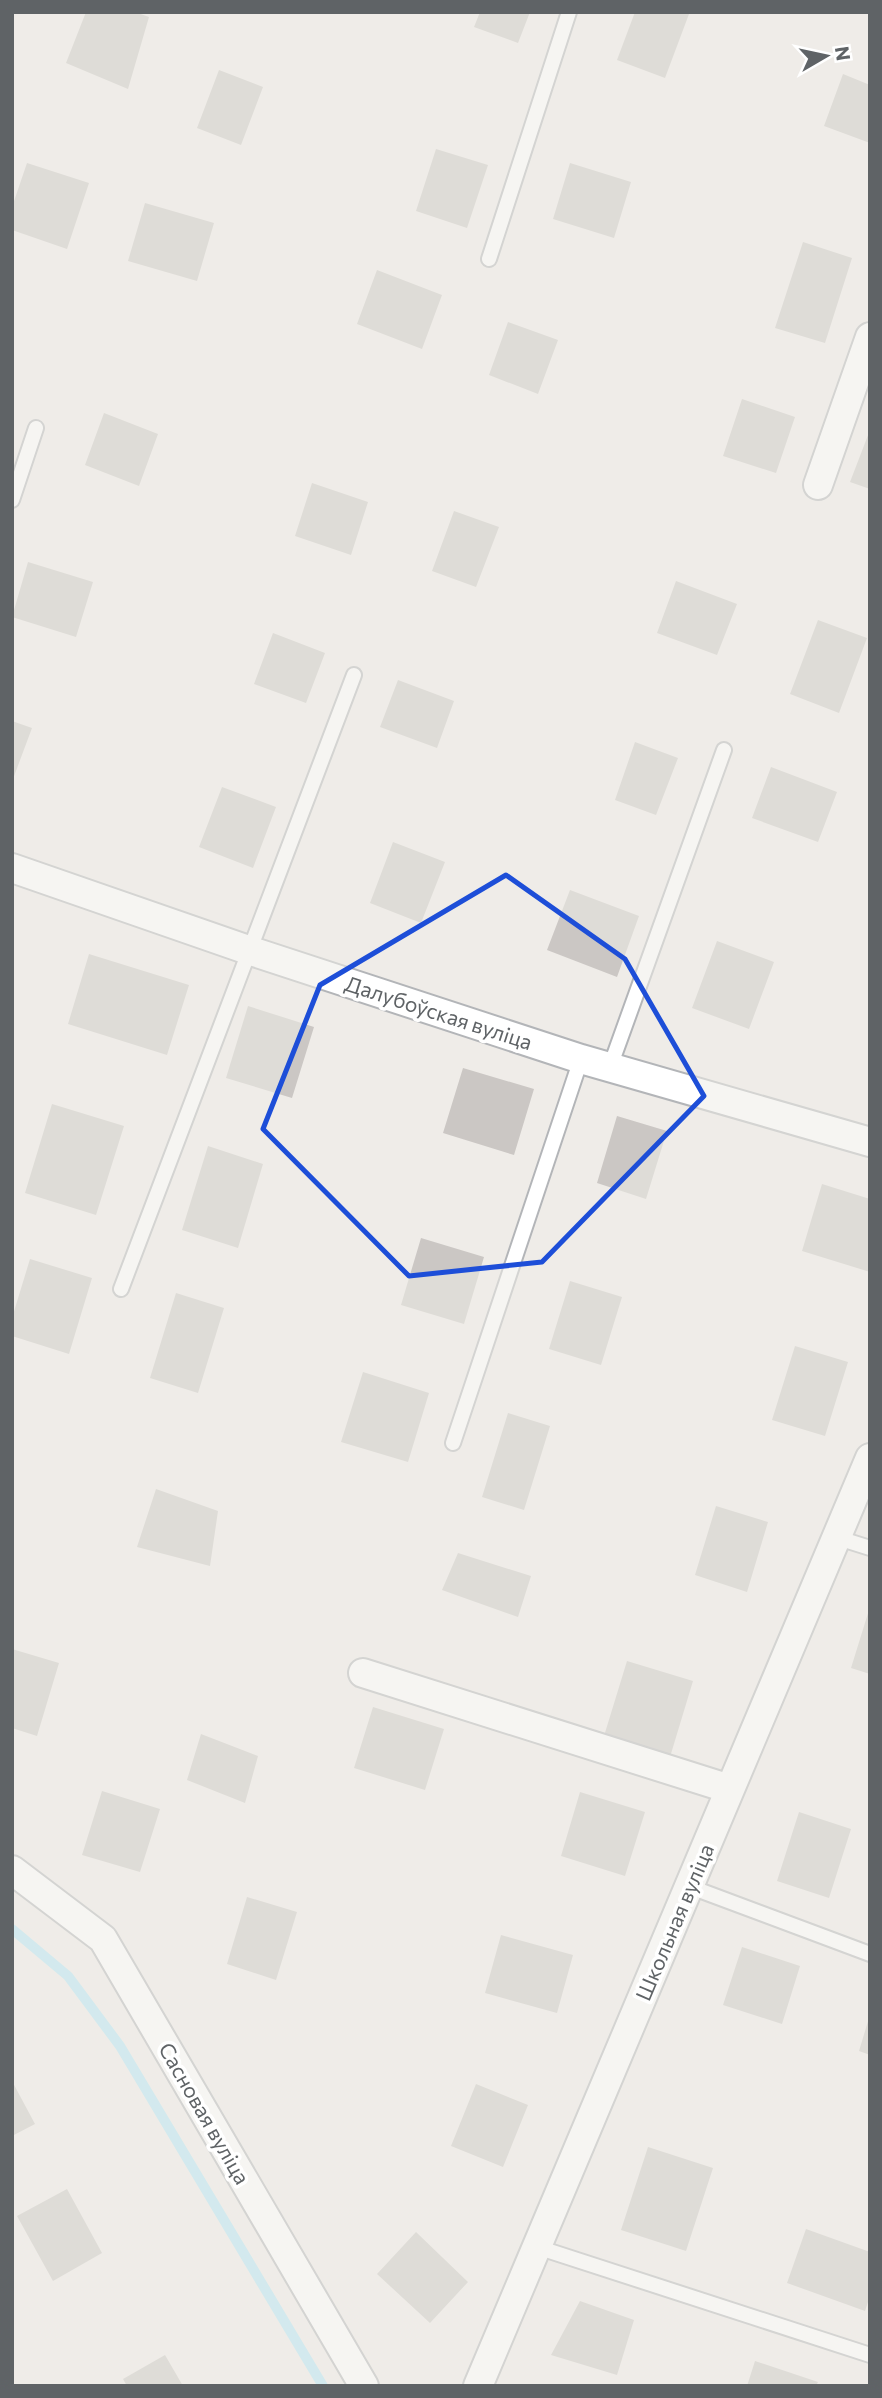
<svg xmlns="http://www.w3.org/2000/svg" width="882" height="2398" font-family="Commissioner,sans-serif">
	<rect width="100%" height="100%" fill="#efece8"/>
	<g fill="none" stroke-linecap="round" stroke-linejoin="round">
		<path stroke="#b1e5f5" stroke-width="10" d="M12 1929 68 1976 120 2046 323 2386"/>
	</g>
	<path fill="#cbc7c4" d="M86 12H135L149 17 128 89 66 63Z
		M480 12H530L518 43 474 27Z
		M635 12 689 14 665 78 617 60Z
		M219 70 263 87 241 145 197 128Z
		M843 74 870 85V143L824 126Z
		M436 149 488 165 467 228 416 211Z
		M27 163 89 183 67 249 12 230V207Z
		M570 163 631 182 614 238 553 219Z
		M145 203 214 223 197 281 128 261Z
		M803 242 852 258 825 343 775 328Z
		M377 270 442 295 422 349 357 324Z
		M508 322 558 340 538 394 489 375Z
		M742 399 795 417 776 473 723 456Z
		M104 413 158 434 139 486 85 465Z
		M870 430V489L850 482Z
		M312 483 368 502 351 555 295 536Z
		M454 511 499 527 476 587 432 571Z
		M28 562 93 582 76 637 12 617Z
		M676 581 737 604 717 655 657 633Z
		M818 620 867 638 839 713 790 694Z
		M273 633 325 653 306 703 254 684Z
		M398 680 454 701 437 748 380 727Z
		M12 721 32 728 13 779H12Z
		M635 742 678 758 656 815 615 800Z
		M771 767 837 792 818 842 752 818Z
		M222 787 276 807 253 868 199 847Z
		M393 842 445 862 421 923 370 903Z
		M570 890 639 916 617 977 547 950Z
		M717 941 774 962 749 1029 692 1008Z
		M89 954 189 985 167 1055 68 1024Z
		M248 1006 314 1027 292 1098 226 1078Z
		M463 1068 534 1089 514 1155 443 1133Z
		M52 1104 124 1126 96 1215 25 1193Z
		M617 1116 667 1131 646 1199 597 1183Z
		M208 1146 263 1164 238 1248 182 1230Z
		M822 1184 870 1199V1272L802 1251Z
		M421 1238 484 1257 464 1324 401 1305Z
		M30 1259 92 1278 69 1354 12 1336V1318Z
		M570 1281 622 1297 601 1365 549 1349Z
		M176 1293 224 1308 198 1393 150 1378Z
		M795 1346 848 1362 825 1436 772 1420Z
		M363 1372 429 1393 408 1462 341 1442Z
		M508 1413 550 1426 524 1510 482 1497Z
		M156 1489 218 1511 210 1566 137 1547Z
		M716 1506 768 1522 747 1592 695 1575Z
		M458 1553 531 1576 518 1617 442 1590Z
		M869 1610H870V1674L851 1668Z
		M12 1649 59 1663 37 1736 12 1728Z
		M627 1661 693 1681 670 1757 604 1736Z
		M373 1707 444 1729 425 1790 354 1768Z
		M201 1734 258 1756 245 1803 187 1780Z
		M102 1791 160 1809 140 1872 82 1855Z
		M580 1792 645 1812 625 1876 561 1856Z
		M799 1812 851 1829 829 1898 777 1881Z
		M247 1897 297 1912 276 1980 227 1964Z
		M501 1935 573 1955 557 2013 485 1993Z
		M742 1947 800 1966 782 2024 723 2005Z
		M869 2018H870V2055L859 2051Z
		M12 2081 35 2124 12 2136Z
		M476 2084 528 2105 503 2167 451 2146Z
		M648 2147 713 2168 686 2251 621 2230Z
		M67 2189 102 2253 53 2281 17 2216Z
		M806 2229 870 2252V2296L865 2311 787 2283Z
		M416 2232 468 2282 430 2323 377 2274Z
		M580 2301 634 2320 617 2375 551 2355Z
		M165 2355 183 2386H127L123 2379Z
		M755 2361 818 2382 816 2386H747Z"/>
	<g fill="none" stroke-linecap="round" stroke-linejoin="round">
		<g stroke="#b3b5b8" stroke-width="18">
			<path id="lane" d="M489 259 569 12
				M12 500 36 428
				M610 1067 724 750
				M121 1289 354 675
				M453 1443 581 1059
				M835 1537 870 1548
				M688 1886 870 1954
				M537 2247 870 2355"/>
		</g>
		<g stroke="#b3b5b8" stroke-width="32">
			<path id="street" d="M818 485 870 337
				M12 868 251 951 581 1059 870 1142
				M363 1673 730 1789
				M12 1870 103 1939 364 2386
				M478 2386 870 1458"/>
		</g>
		<use href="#lane" stroke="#fff" stroke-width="14"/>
		<use href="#street" stroke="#fff" stroke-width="28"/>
	</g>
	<path d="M0 0H882V2398H0ZM506 875 625 959 704 1096 542 1262 409 1276 263 1129 320 985Z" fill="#efece8" fill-opacity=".55" fill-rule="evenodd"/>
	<path fill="none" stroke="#1d4ed8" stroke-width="5" stroke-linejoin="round" d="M506 875 625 959 704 1096 542 1262 409 1276 263 1129 320 985Z"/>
	<g text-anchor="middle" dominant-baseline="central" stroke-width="7" stroke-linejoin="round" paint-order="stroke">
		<g font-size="21" fill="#5f6366" stroke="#fff">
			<text transform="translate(439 1012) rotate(18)">Далубоўская вуліца</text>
			<text transform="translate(674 1922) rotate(-67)">Школьная вуліца</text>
			<text transform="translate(205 2113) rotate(60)">Сасновая вуліца</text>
		</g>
	</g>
	<rect width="882" height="2398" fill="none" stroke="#5f6366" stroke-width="28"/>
	<g transform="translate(826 56) rotate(81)" stroke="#ffffff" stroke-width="5" paint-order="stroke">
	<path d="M0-5L12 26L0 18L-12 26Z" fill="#5f6366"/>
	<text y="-10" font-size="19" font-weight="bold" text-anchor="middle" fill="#5f6366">N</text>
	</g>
</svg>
